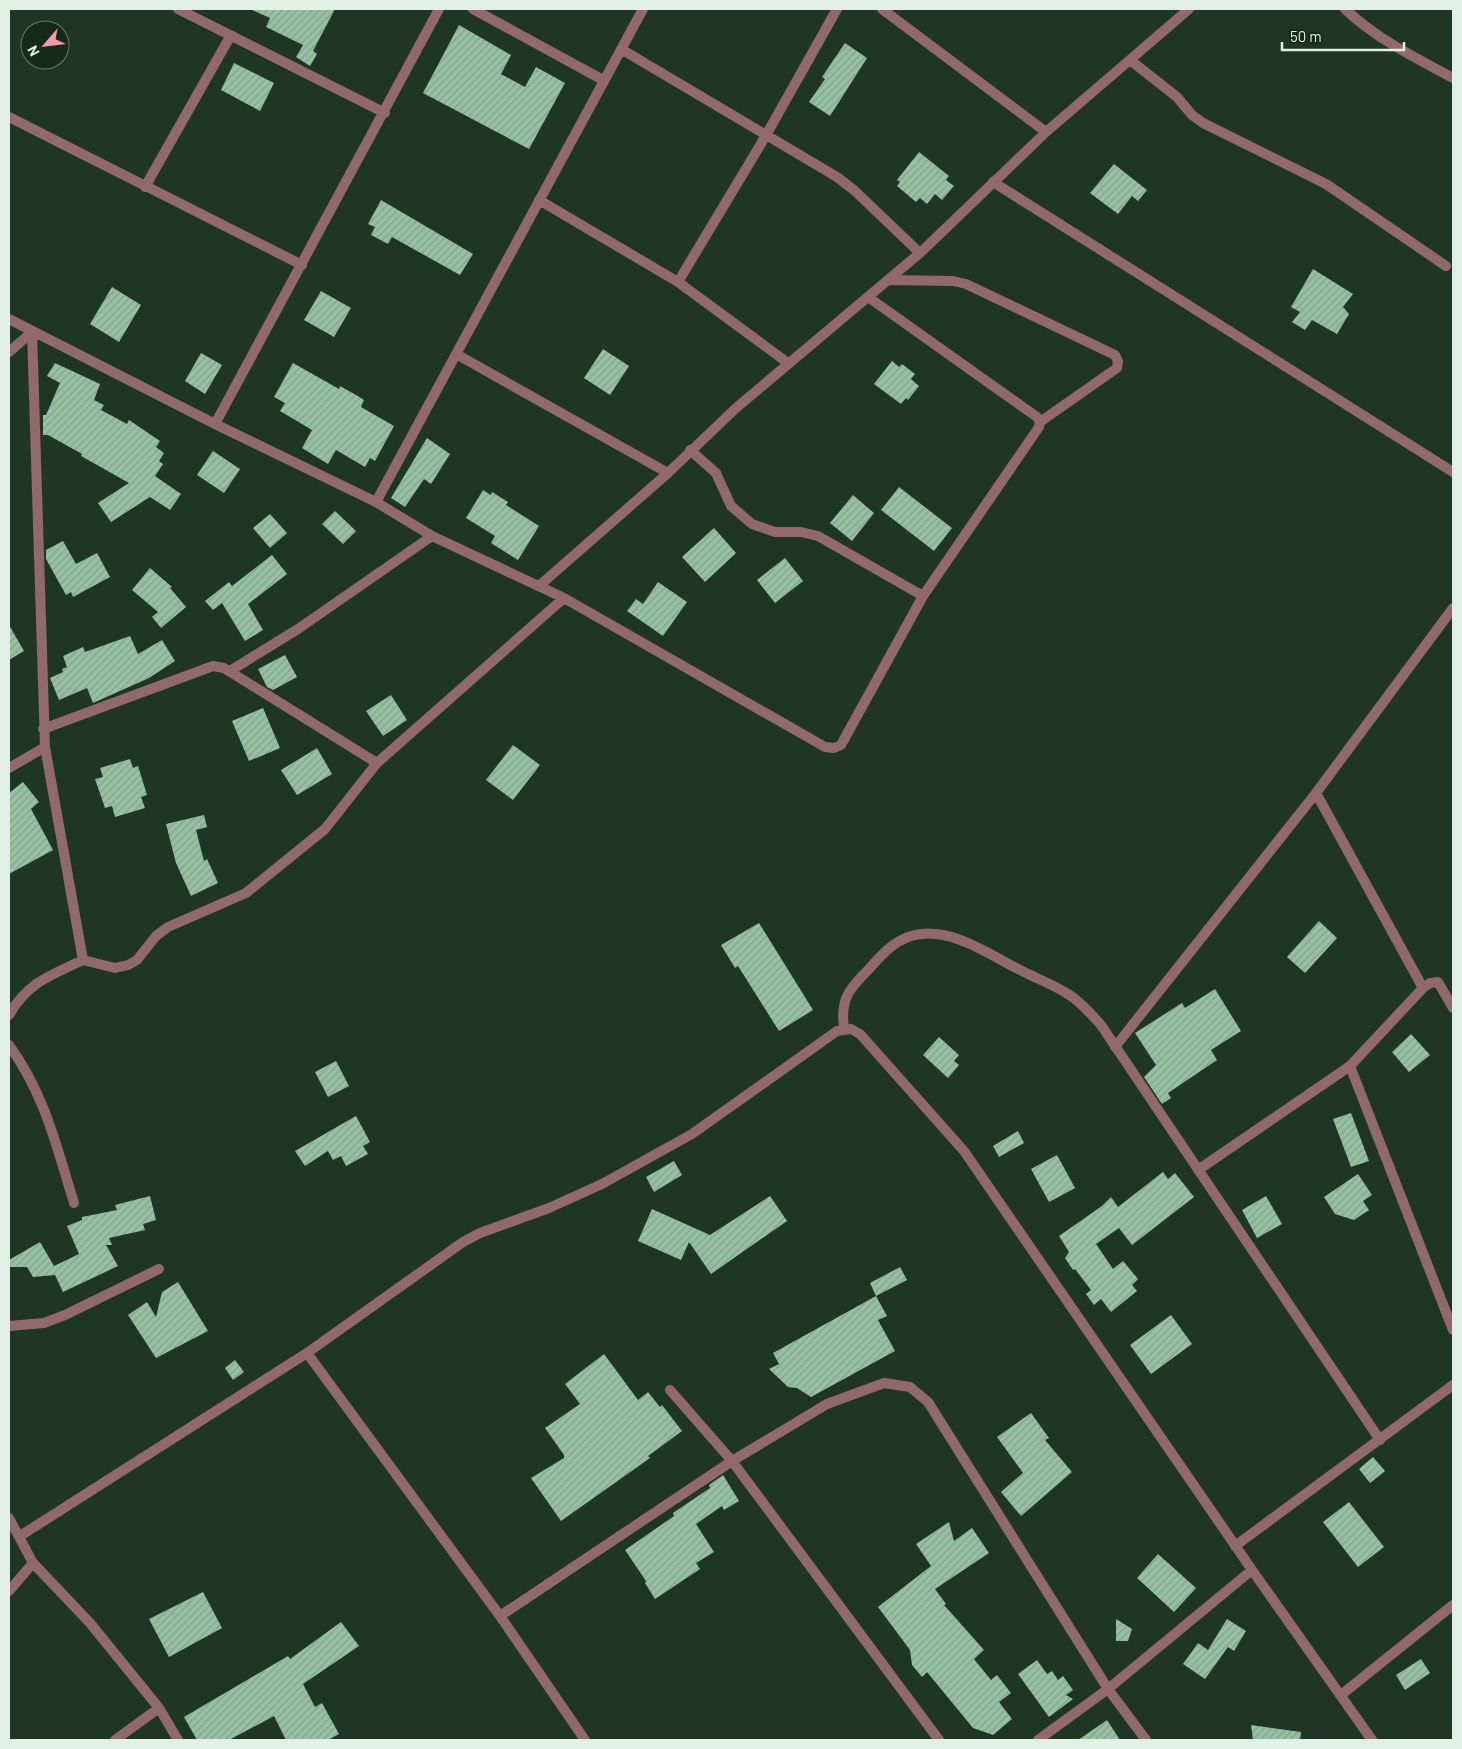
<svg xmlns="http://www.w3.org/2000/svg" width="1462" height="1749" font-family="Barlow,sans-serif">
	<defs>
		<pattern id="building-hatch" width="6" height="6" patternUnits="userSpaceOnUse" patternTransform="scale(1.25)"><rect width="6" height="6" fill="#96c0a2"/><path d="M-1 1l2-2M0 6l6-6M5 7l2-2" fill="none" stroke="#82a28b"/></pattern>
	</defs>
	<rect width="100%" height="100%" fill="#1f3526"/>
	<path fill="url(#building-hatch)" d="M250 9H335L313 51 317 54 310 66 296 57 303 45 266 27 270 18Z
		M459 25 511 55 501 74 525 87 536 67 565 83 529 149 423 93Z
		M845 43 867 58 830 116 809 102 825 79 822 77Z
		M234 63 274 83 260 111 221 90Z
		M919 152 949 176 946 180 954 186 942 200 935 194 927 204 920 198 916 202 897 186 900 182 897 180Z
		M1114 164 1147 190 1138 201 1132 196 1118 214 1090 193Z
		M381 200 473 254 460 275 392 237 388 244 371 235 375 227 368 224Z
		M1313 269 1353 294 1343 307 1349 314 1337 334 1312 320 1305 330 1292 322 1300 312 1291 307Z
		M112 287 141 305 119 342 90 324Z
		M321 291 351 308 334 337 304 320Z
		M603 349 629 366 610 395 584 378Z
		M201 353 222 365 205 394 185 381Z
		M892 361 899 367 902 364 915 374 911 379 919 386 908 400 906 398 901 404 874 384Z
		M55 363 100 384 94 400 104 405 101 410 127 424 129 420 160 441 156 447 164 453 159 461 163 464 155 476 181 494 170 510 150 497 111 522 98 503 129 483 81 456 82 454 48 435H43V415H46L60 383 47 376Z
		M293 363 339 389 340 386 356 395 364 400 361 407 394 426 375 461 370 458 365 467 336 450 328 464 302 448 312 430 280 411 285 403 274 397Z
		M427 438 450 454 431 484 424 479 405 507 391 498Z
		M213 451 240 469 224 493 197 475Z
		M899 487 952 528 934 551 881 510Z
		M483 490 491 495 492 492 508 502 506 505 539 526 518 560 491 543 495 536 466 518Z
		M853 495 874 513 852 541 830 523Z
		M335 511 356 531 343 544 322 524Z
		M270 514 287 533 270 548 253 528Z
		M714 528 736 553 705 582 682 557Z
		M63 541 76 564 97 553 110 577 73 597 71 592 66 595 46 559V550Z
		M272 555 287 574 248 604 263 630 245 641 222 603 213 610 205 601 229 582 232 586Z
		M785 558 803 581 775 603 757 580Z
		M150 568 172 587 170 588 186 607 161 628 152 617 158 612 132 590Z
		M658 582 687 602 663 636 627 611 636 599 643 604Z
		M9 625 24 651 9 660Z
		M130 636 138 654 162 640 175 661 149 678 93 703 87 688 59 700 50 678 63 672 62 669 67 667 63 656 83 647 85 652Z
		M285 655 297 677 273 690 267 687 258 669Z
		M391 695 407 720 383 736 366 711Z
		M263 708 280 748 249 761 232 721Z
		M513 745 540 765 513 800 486 780Z
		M317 748 332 774 297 795 281 770Z
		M130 759 133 768 138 766 147 795 141 797 145 808 115 817 112 806 105 808 95 779 103 777 100 768Z
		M23 782 39 802 31 809 53 850 9 874V793Z
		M204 815 207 827 196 830 204 861 207 859 218 883 191 896 176 863 166 824Z
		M1319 921 1337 938 1305 973 1287 957Z
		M759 923 813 1010 779 1031 738 966 735 968 721 945Z
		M1215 989 1241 1031 1211 1050 1217 1060 1168 1093 1171 1098 1162 1104 1144 1077 1156 1065 1135 1033 1182 1003 1185 1008Z
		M1411 1034 1430 1055 1409 1072 1392 1052Z
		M939 1037 959 1055 954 1061 959 1065 948 1078 923 1055Z
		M336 1061 349 1086 328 1097 315 1072Z
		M1351 1113 1369 1161 1351 1167 1333 1119Z
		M356 1116 370 1142 363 1146 368 1154 346 1166 341 1156 333 1160 328 1151 305 1166 295 1151Z
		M1018 1131 1024 1143 999 1157 993 1146Z
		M1057 1155 1075 1188 1049 1202 1031 1169Z
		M674 1161 682 1175 654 1192 646 1177Z
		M1163 1172 1168 1179 1175 1173 1194 1197 1132 1245 1119 1228 1096 1244 1113 1269 1123 1261 1138 1279 1132 1285 1137 1291 1111 1312 1101 1299 1094 1305 1086 1294 1091 1290 1075 1269 1073 1270 1065 1258 1069 1252 1059 1236 1102 1206 1111 1197 1118 1207Z
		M1358 1174 1372 1195 1363 1201 1369 1210 1354 1220 1335 1214 1324 1197Z
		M150 1196 156 1220 143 1224 145 1230 109 1238 112 1245H106L118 1266 63 1292 55 1275 33 1277 27 1267H9V1260L40 1242 54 1266 79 1254 67 1226 82 1220V1217L117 1210 115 1205Z
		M770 1196 787 1221 711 1274 689 1242 681 1260 638 1241 652 1209 710 1235Z
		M1266 1196 1282 1224 1257 1238 1242 1210Z
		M900 1267 907 1280 876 1296 870 1283Z
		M178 1282 208 1331 156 1358 128 1315 147 1302 156 1317 162 1292Z
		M876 1296 887 1316 878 1320 895 1351 811 1397 797 1388 788 1387 769 1369 779 1364 773 1353Z
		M1171 1315 1192 1344 1151 1374 1130 1345Z
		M604 1354 638 1400 648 1392 660 1407 662 1405 682 1431 648 1456 650 1458 561 1521 531 1478 564 1458V1455L545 1428 580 1404 565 1384Z
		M235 1360 244 1372 233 1380 225 1368Z
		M1031 1413 1049 1438 1045 1440 1072 1472 1021 1516 1001 1492 1023 1473 997 1437Z
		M1373 1457 1385 1471 1370 1483 1359 1469Z
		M723 1475 739 1501 724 1510 722 1506 696 1524 714 1552 696 1563 700 1569 655 1599 645 1583 646 1581 625 1550 674 1516 673 1513 710 1488 709 1485Z
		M1349 1502 1384 1547 1358 1567 1323 1522Z
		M949 1522 954 1541 972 1528 989 1553 935 1589 946 1604 944 1605 984 1650 974 1659 991 1680 997 1675 1011 1693 999 1702 1012 1719 993 1735 973 1728 927 1672 922 1677 912 1665 910 1650 878 1607 931 1566 916 1544Z
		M1158 1554 1196 1588 1174 1612 1137 1578Z
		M203 1592 222 1628 169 1657 149 1619Z
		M1116 1619 1132 1629 1128 1641H1116Z
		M1227 1619 1246 1631 1234 1651 1228 1647 1205 1679 1183 1664 1198 1643 1208 1650Z
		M341 1622 359 1646 303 1684 315 1707 322 1703 339 1734 328 1740H286L274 1716 229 1740H197L184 1717 288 1656 290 1659Z
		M1421 1659 1430 1673 1405 1690 1396 1675Z
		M1037 1660 1047 1674 1052 1671 1058 1680 1063 1676 1073 1690 1066 1695 1073 1699 1049 1717 1018 1674Z
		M1107 1720 1120 1740H1078Z
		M1251 1725 1301 1732 1300 1740H1253Z"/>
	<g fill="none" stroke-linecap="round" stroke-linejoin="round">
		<path stroke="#92686f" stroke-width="10" d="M178 9 385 113
			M473 9 603 80
			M882 9 1046 132
			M1345 9C1378 40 1414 57 1453 78
			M621 49 837 177 855 191 920 253
			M1130 60 1177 97 1192 115 1203 123 1326 184 1446 266
			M9 117 302 265
			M993 182 1453 472
			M145 187 231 35
			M539 200 678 282 788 363
			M678 282 765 137 837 9
			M868 297 1037 417 1040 422
			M9 319 215 424 376 502 432 536 564 598 825 747 834 748 841 745 923 596 1039 427 1040 422 1117 368 1118 361 1115 355 966 284 953 281 889 280
			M32 332 45 747 83 960
			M9 352 32 332
			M456 354 668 473
			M215 424 439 9
			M690 450 716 473 731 506 752 524 775 532H801L818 536 923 596
			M376 502 643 9
			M539 586 668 473 736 408 920 253 1046 132 1189 9
			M230 671 298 629 432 536
			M43 729 213 666 224 668 377 763
			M9 768 45 747
			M1316 793 1423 988
			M9 1015C28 982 50 976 83 960L115 968 128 965 137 960 156 936 168 927 246 893 325 829 377 763 564 598
			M844 1028C840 999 849 989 869 969 883 953 898 936 921 934 957 930 993 957 1024 972 1038 979 1054 985 1068 994 1081 1002 1091 1014 1101 1025L1380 1440
			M9 1045C45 1095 56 1145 74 1203
			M1115 1047 1316 793 1453 608
			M1350 1066 1453 1330
			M1198 1170 1350 1066 1423 988 1430 983 1438 982 1453 1008
			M9 1326 44 1323 65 1315 159 1269
			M307 1353 500 1616 585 1740
			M670 1390 732 1461 939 1740
			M9 1518 33 1563 90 1623 159 1708 178 1740
			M20 1536 307 1353 463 1242 480 1233 549 1208 602 1184 692 1134 837 1031 851 1029 860 1034 964 1151 1252 1570 1372 1740
			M1235 1546 1453 1385
			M9 1591 33 1563
			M500 1616 732 1461 827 1404 884 1383 910 1387 928 1402 1108 1689 1146 1740
			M1341 1695 1453 1605
			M115 1740 159 1708
			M1038 1740 1108 1689 1252 1570"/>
	</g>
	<rect width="1462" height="1749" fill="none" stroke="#e2efe6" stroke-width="20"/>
	<g transform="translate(45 45) rotate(242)"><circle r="24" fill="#152a1c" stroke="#67796d"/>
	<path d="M0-4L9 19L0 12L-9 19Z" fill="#f39aaa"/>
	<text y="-8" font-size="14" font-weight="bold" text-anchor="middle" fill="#e2efe6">N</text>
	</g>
	<path d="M1282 42v8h122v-8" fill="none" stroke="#e2efe6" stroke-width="2.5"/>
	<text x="1290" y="42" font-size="15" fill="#e2efe6" stroke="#152a1c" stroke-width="4" paint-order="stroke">50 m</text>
</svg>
